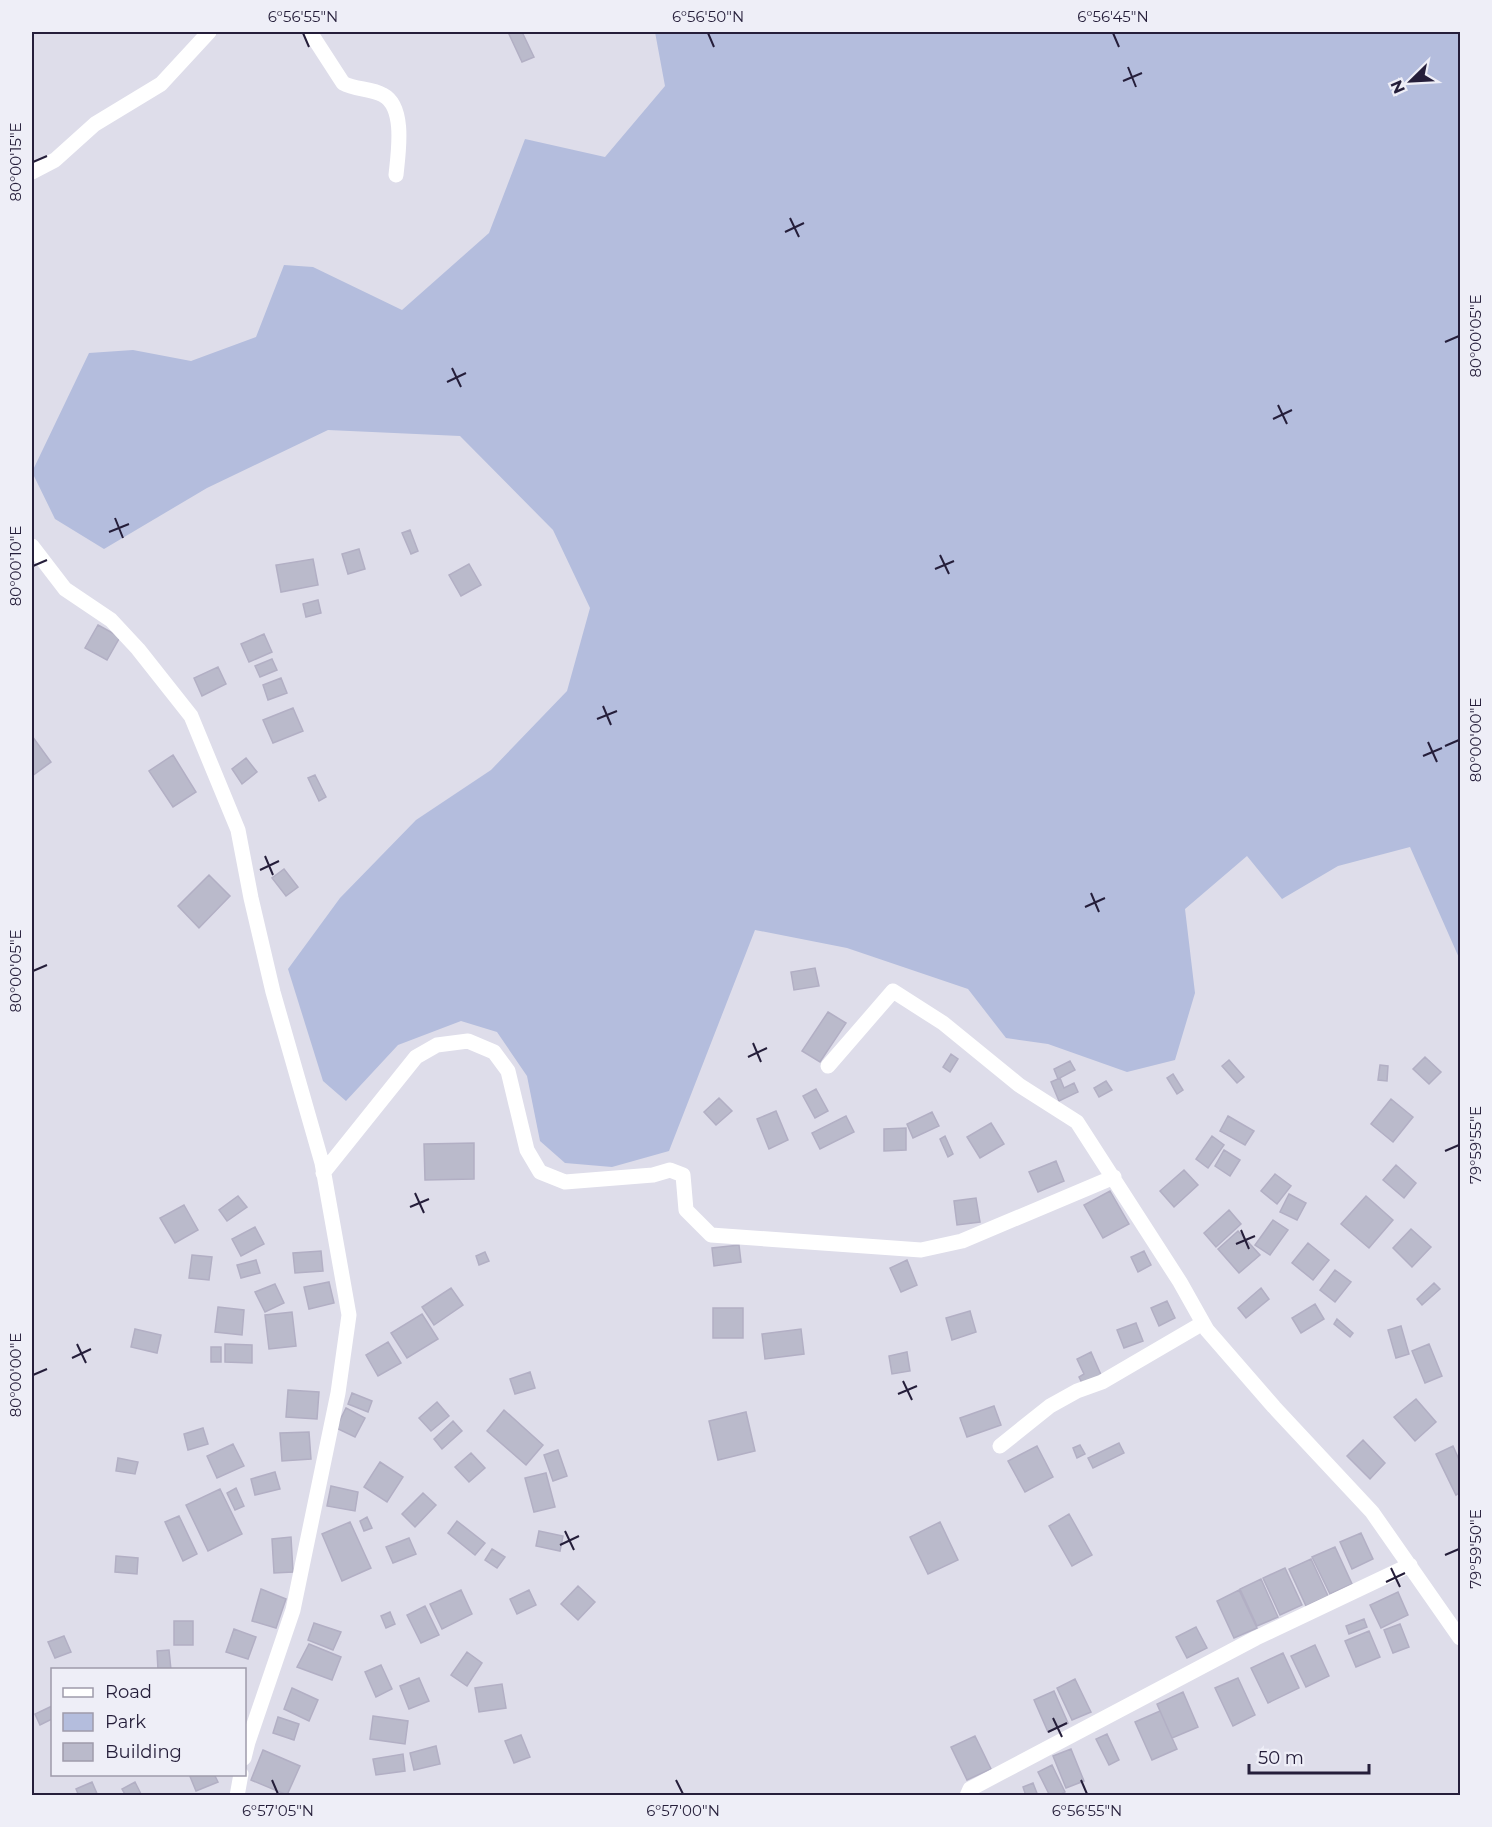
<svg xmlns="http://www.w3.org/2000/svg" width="1492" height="1827" font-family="Montserrat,sans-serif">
	<rect width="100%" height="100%" fill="#deddea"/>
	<path fill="#b4bddd" d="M655 32H1460V960L1410 847 1338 866 1282 899 1247 856 1185 909 1195 993 1175 1060 1127 1072 1048 1044 1006 1038 968 989 847 948 755 930 669 1151 612 1167 565 1163 540 1141 527 1076 497 1032 461 1021 398 1045 346 1101 323 1081 288 969 340 898 416 820 491 770 567 691 590 608 553 530 460 436 328 430 207 488 104 549 55 519 32 472 89 353 133 350 191 361 256 337 284 265 313 267 402 310 489 233 525 139 605 157 665 86Z"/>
	<path fill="#babacb" stroke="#b2afc4" stroke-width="1.5" d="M508 32H522L534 57 522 62Z
		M410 530 418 551 411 554 402 533Z
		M359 549 365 569 348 574 342 554Z
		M313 559 318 585 281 592 276 565Z
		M469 564 481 585 461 596 449 575Z
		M318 600 321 613 306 617 303 604Z
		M98 625 120 637 107 660 85 648Z
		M264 634 272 652 249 662 241 644Z
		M272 659 277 670 260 677 255 666Z
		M218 667 226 684 202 696 194 678Z
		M281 678 287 693 268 700 263 685Z
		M293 708 303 731 273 743 263 720Z
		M32 736 51 762 32 776Z
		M173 755 196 792 173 807 149 771Z
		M246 758 257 772 242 784 232 769Z
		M315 775 326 797 319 801 308 778Z
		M284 869 298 887 286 896 272 878Z
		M209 875 230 896 199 928 178 906Z
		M815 968 819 986 794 990 791 972Z
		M828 1012 846 1023 820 1062 802 1051Z
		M951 1054 958 1059 950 1072 943 1067Z
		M1425 1057 1441 1072 1429 1084 1413 1069Z
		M1229 1060 1244 1077 1237 1083 1222 1066Z
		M1070 1061 1075 1070 1058 1079 1054 1069Z
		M1380 1065 1388 1066 1387 1081 1378 1080Z
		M1173 1074 1183 1090 1177 1094 1167 1078Z
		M1060 1078 1064 1088 1074 1083 1078 1092 1059 1101 1051 1082Z
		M1106 1081 1112 1090 1099 1097 1094 1088Z
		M816 1089 828 1111 815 1118 803 1096Z
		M719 1098 732 1111 716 1125 704 1112Z
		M1391 1099 1413 1117 1393 1142 1371 1124Z
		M776 1111 788 1140 769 1149 757 1119Z
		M932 1112 939 1126 913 1138 907 1124Z
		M846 1116 854 1132 820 1149 812 1133Z
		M1228 1116 1254 1131 1245 1145 1220 1131Z
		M991 1123 1004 1144 980 1158 967 1137Z
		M906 1128V1150L884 1151V1129Z
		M945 1136 953 1154 948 1157 940 1139Z
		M1212 1136 1224 1145 1208 1168 1196 1159Z
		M474 1143V1179L425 1180 424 1144Z
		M1224 1150 1240 1160 1230 1176 1215 1166Z
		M1056 1161 1064 1181 1038 1192 1029 1172Z
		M1396 1165 1416 1183 1404 1198 1383 1180Z
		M1184 1170 1198 1185 1174 1207 1160 1191Z
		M1275 1174 1291 1186 1277 1204 1261 1191Z
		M1110 1191 1129 1224 1103 1238 1084 1205Z
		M1289 1194 1306 1203 1297 1220 1280 1212Z
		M238 1196 247 1207 227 1221 219 1210Z
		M1366 1196 1393 1220 1369 1248 1341 1224Z
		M976 1198 980 1222 957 1225 954 1201Z
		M184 1205 198 1230 175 1243 160 1218Z
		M1229 1210 1241 1224 1216 1247 1204 1233Z
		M1273 1220 1288 1230 1270 1255 1255 1245Z
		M255 1227 264 1244 241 1256 232 1239Z
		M1411 1229 1431 1247 1412 1267 1393 1248Z
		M1238 1231 1260 1255 1239 1273 1218 1249Z
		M1308 1243 1329 1260 1313 1280 1292 1263Z
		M739 1245 741 1262 714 1266 712 1248Z
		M321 1251 323 1271 295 1273 293 1253Z
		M1144 1251 1151 1265 1138 1272 1131 1257Z
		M485 1252 489 1261 479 1265 476 1256Z
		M192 1255 212 1257 209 1280 189 1278Z
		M256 1260 260 1273 241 1278 237 1265Z
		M907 1260 917 1285 901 1292 890 1268Z
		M1335 1270 1351 1282 1335 1302 1320 1290Z
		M329 1282 334 1303 309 1309 304 1287Z
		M1434 1283 1440 1289 1422 1305 1417 1299Z
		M275 1284 284 1303 265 1312 255 1292Z
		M451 1288 463 1305 434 1325 422 1307Z
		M1261 1288 1269 1299 1246 1318 1238 1308Z
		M1167 1301 1175 1318 1159 1326 1151 1308Z
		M1315 1304 1324 1319 1301 1333 1292 1318Z
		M218 1307 244 1310 242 1335 215 1332Z
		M713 1308H743V1338H713Z
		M970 1311 976 1332 952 1340 946 1318Z
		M292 1312 296 1346 269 1349 265 1315Z
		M422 1314 438 1339 407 1358 391 1333Z
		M1337 1319 1353 1333 1350 1337 1334 1324Z
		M1136 1323 1143 1341 1124 1348 1117 1330Z
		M1401 1326 1409 1354 1396 1358 1388 1330Z
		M135 1329 161 1335 157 1353 131 1347Z
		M801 1329 804 1354 765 1359 762 1334Z
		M388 1342 401 1363 378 1376 366 1355Z
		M225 1344 252 1345V1363L225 1362Z
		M1429 1344 1442 1376 1425 1383 1412 1351Z
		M211 1347H221V1362H211Z
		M907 1352 910 1371 892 1374 889 1356Z
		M1091 1352 1102 1377 1083 1385 1079 1377 1084 1374 1077 1359Z
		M530 1372 535 1388 515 1394 510 1379Z
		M288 1390 319 1392 317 1419 286 1417Z
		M352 1393 372 1401 368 1412 348 1404Z
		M1416 1399 1436 1422 1415 1441 1394 1417Z
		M437 1402 449 1416 431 1431 419 1418Z
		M994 1406 1001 1425 967 1437 960 1418Z
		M346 1408 365 1418 355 1437 336 1428Z
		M504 1410 543 1445 526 1465 487 1431Z
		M746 1412 755 1451 718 1460 709 1421Z
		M453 1421 462 1431 442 1449 434 1439Z
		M203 1428 208 1444 188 1450 184 1434Z
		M309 1432 311 1459 282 1461 280 1433Z
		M1363 1440 1385 1463 1370 1479 1347 1456Z
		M1119 1443 1124 1453 1093 1468 1088 1458Z
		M233 1444 244 1466 217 1478 207 1456Z
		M1080 1445 1085 1454 1077 1458 1073 1448Z
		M1037 1446 1053 1477 1025 1492 1008 1461Z
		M1453 1446 1460 1462V1492L1456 1495 1436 1454Z
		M558 1450 567 1476 553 1481 544 1455Z
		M471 1453 485 1468 469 1482 455 1467Z
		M118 1458 138 1462 135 1474 116 1471Z
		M380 1462 403 1477 387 1502 364 1487Z
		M275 1472 280 1489 255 1495 251 1479Z
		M546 1473 555 1507 534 1512 525 1478Z
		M331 1486 358 1492 355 1511 327 1506Z
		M236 1488 244 1506 235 1510 227 1493Z
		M220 1489 242 1534 208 1551 186 1505Z
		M423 1493 436 1505 415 1527 402 1514Z
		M1069 1514 1092 1555 1072 1566 1049 1526Z
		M179 1516 197 1554 183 1561 165 1522Z
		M367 1517 372 1528 364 1531 360 1521Z
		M457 1521 485 1543 475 1555 448 1533Z
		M350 1522 371 1568 342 1581 322 1534Z
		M940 1522 958 1560 928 1574 910 1537Z
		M539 1531 563 1536 560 1551 536 1546Z
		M1361 1533 1373 1559 1352 1569 1340 1542Z
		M291 1537 293 1572 274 1573 272 1539Z
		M409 1538 416 1554 393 1563 386 1547Z
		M1335 1547 1352 1584 1330 1594 1312 1557Z
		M492 1549 505 1557 497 1568 485 1560Z
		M116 1556 138 1558 137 1574 115 1572Z
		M1311 1559 1328 1596 1306 1606 1289 1569Z
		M1285 1568 1302 1605 1280 1615 1263 1578Z
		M1261 1579 1278 1617 1257 1626 1240 1589Z
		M578 1586 595 1602 578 1620 561 1604Z
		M261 1589 286 1599 276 1628 252 1621Z
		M461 1590 472 1614 442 1629 430 1604Z
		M529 1590 536 1605 517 1614 510 1599Z
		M1239 1590 1257 1628 1234 1638 1217 1601Z
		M1398 1592 1408 1615 1381 1628 1370 1605Z
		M425 1606 439 1635 421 1643 407 1615Z
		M390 1612 395 1624 386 1628 381 1616Z
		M1364 1619 1367 1627 1349 1634 1346 1626Z
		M174 1621H193V1645H174Z
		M314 1623 341 1632 333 1650 308 1640Z
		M1400 1624 1409 1647 1393 1653 1384 1630Z
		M1196 1627 1207 1648 1187 1658 1176 1637Z
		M234 1629 256 1637 248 1659 226 1652Z
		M1369 1631 1380 1657 1356 1667 1345 1641Z
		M64 1636 71 1652 55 1658 48 1642Z
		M309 1644 341 1657 332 1680 297 1667Z
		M1315 1645 1329 1676 1306 1687 1291 1656Z
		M169 1650 171 1670H158L157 1651Z
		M467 1652 482 1663 467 1686 451 1675Z
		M1283 1653 1299 1688 1268 1703 1251 1668Z
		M381 1665 392 1689 376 1697 365 1672Z
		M419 1678 429 1701 409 1709 400 1686Z
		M1238 1678 1255 1715 1233 1726 1215 1688Z
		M1075 1679 1091 1712 1072 1720 1057 1688Z
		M502 1684 506 1708 479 1712 475 1688Z
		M292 1688 318 1700 309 1721 284 1709Z
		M1054 1691 1068 1723 1048 1732 1034 1700Z
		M1183 1692 1198 1727 1172 1738 1157 1704Z
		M52 1706V1719L40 1725 35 1714Z
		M1160 1711 1177 1749 1152 1760 1135 1722Z
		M373 1716 408 1721 405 1744 370 1739Z
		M278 1717 299 1724 294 1740 273 1733Z
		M1107 1734 1119 1760 1109 1765 1096 1739Z
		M521 1735 530 1757 514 1763 505 1741Z
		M975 1736 991 1769 967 1780 951 1747Z
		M436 1746 440 1764 414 1770 410 1753Z
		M1071 1749 1084 1781 1066 1788 1053 1756Z
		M263 1750 300 1766 287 1795 251 1780Z
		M403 1754 405 1771 376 1775 373 1759Z
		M1052 1765 1065 1792 1057 1796H1050L1038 1772Z
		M189 1774H214L218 1782 196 1791Z
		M92 1782 98 1796H79L76 1789Z
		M135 1782 142 1796H126L122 1789Z
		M1033 1783 1038 1796H1026L1023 1787Z"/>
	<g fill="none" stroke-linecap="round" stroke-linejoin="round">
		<path stroke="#fff" stroke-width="15" d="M310 32 343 83C355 90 371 88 383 95 406 107 398 154 396 175
			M32 172 55 160 95 124 161 84 209 32
			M32 546 65 589 111 620 138 649 191 716 238 830 251 898 273 992 322 1163 349 1315 338 1393 293 1610 248 1742 244 1758
			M828 1066 893 991 943 1023 1019 1085 1077 1122 1180 1282 1207 1330 1274 1407 1372 1512 1460 1638
			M323 1173 416 1057 437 1045 468 1041 494 1052 508 1071 527 1150 540 1172 565 1182 653 1175 670 1170 683 1175 686 1210 711 1235 921 1250 962 1241 1114 1177
			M1000 1446 1050 1406 1077 1391 1102 1382 1203 1323
			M237 1796 241 1774
			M967 1796 970 1789 1256 1638 1410 1565"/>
	</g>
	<path fill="none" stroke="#251e3a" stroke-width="2" d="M303 33 309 47M708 33 714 47M1113 33 1119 47M1128 67 1136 87M1123 81 1142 73M33 162 47 156M790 218 799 237M785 232 804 223M1445 342 1459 336M452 368 461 387M447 382 466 373M1278 405 1287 424M1273 419 1292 410M115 518 123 538M109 532 129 524M940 555 949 574M33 566 47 560M935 569 954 561M603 706 611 725M597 719 617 711M1428 742 1437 762M1445 746 1459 740M1423 756 1442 748M265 856 273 875M260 870 279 861M1091 893 1099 912M1085 907 1105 898M33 971 47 965M753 1043 761 1062M748 1057 767 1048M1445 1151 1459 1145M415 1193 424 1213M410 1207 429 1199M1241 1230 1249 1249M1236 1244 1255 1236M77 1344 86 1363M72 1358 91 1349M33 1375 47 1369M903 1381 912 1400M898 1394 917 1386M565 1531 574 1550M560 1545 579 1536M1445 1555 1459 1549M1391 1568 1400 1587M1386 1582 1405 1573M1053 1718 1062 1737M1048 1732 1067 1723M272 1780 278 1794M676 1780 683 1794M1081 1780 1087 1794"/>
	<rect width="1492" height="1827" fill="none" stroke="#eeeef7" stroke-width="66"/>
	<rect x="51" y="1668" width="195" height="108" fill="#eeeef7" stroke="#9e9bab" stroke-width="1.5"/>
	<rect x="63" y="1688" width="30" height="9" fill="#ffffff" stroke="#9e9bab" stroke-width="1.5"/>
	<text x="105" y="1698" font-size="18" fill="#251e3a">Road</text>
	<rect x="63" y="1713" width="30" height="18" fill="#b4bddd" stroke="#9e9bab" stroke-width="1.5"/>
	<text x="105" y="1728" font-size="18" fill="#251e3a">Park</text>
	<rect x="63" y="1743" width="30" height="18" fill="#babacb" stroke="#9e9bab" stroke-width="1.5"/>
	<text x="105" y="1758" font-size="18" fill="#251e3a">Building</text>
	<g transform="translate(1411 81) rotate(246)" stroke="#eeeef7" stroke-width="4.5" paint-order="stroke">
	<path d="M0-4.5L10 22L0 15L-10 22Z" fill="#251e3a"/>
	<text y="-9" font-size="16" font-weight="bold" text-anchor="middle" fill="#251e3a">N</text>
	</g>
	<path d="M1249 1764v9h120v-9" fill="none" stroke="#251e3a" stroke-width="3"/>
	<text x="1258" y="1764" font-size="18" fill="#251e3a" stroke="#eeeef7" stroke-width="4.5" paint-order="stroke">50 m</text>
	<rect x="33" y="33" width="1426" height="1761" fill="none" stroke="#251e3a" stroke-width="2"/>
	<g font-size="15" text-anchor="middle" fill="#251e3a">
		<text x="303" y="22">6°56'55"N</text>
		<text x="708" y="22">6°56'50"N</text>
		<text x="1113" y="22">6°56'45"N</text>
		<text transform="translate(16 162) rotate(-90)" y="5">80°00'15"E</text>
		<text transform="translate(1476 336) rotate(-90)" y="5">80°00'05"E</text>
		<text transform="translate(16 566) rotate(-90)" y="5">80°00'10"E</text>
		<text transform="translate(1476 740) rotate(-90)" y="5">80°00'00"E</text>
		<text transform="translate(16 971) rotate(-90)" y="5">80°00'05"E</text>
		<text transform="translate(1476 1145) rotate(-90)" y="5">79°59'55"E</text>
		<text transform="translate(16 1375) rotate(-90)" y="5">80°00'00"E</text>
		<text transform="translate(1476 1549) rotate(-90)" y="5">79°59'50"E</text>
		<text x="278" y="1816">6°57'05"N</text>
		<text x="683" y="1816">6°57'00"N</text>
		<text x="1087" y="1816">6°56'55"N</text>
	</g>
</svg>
